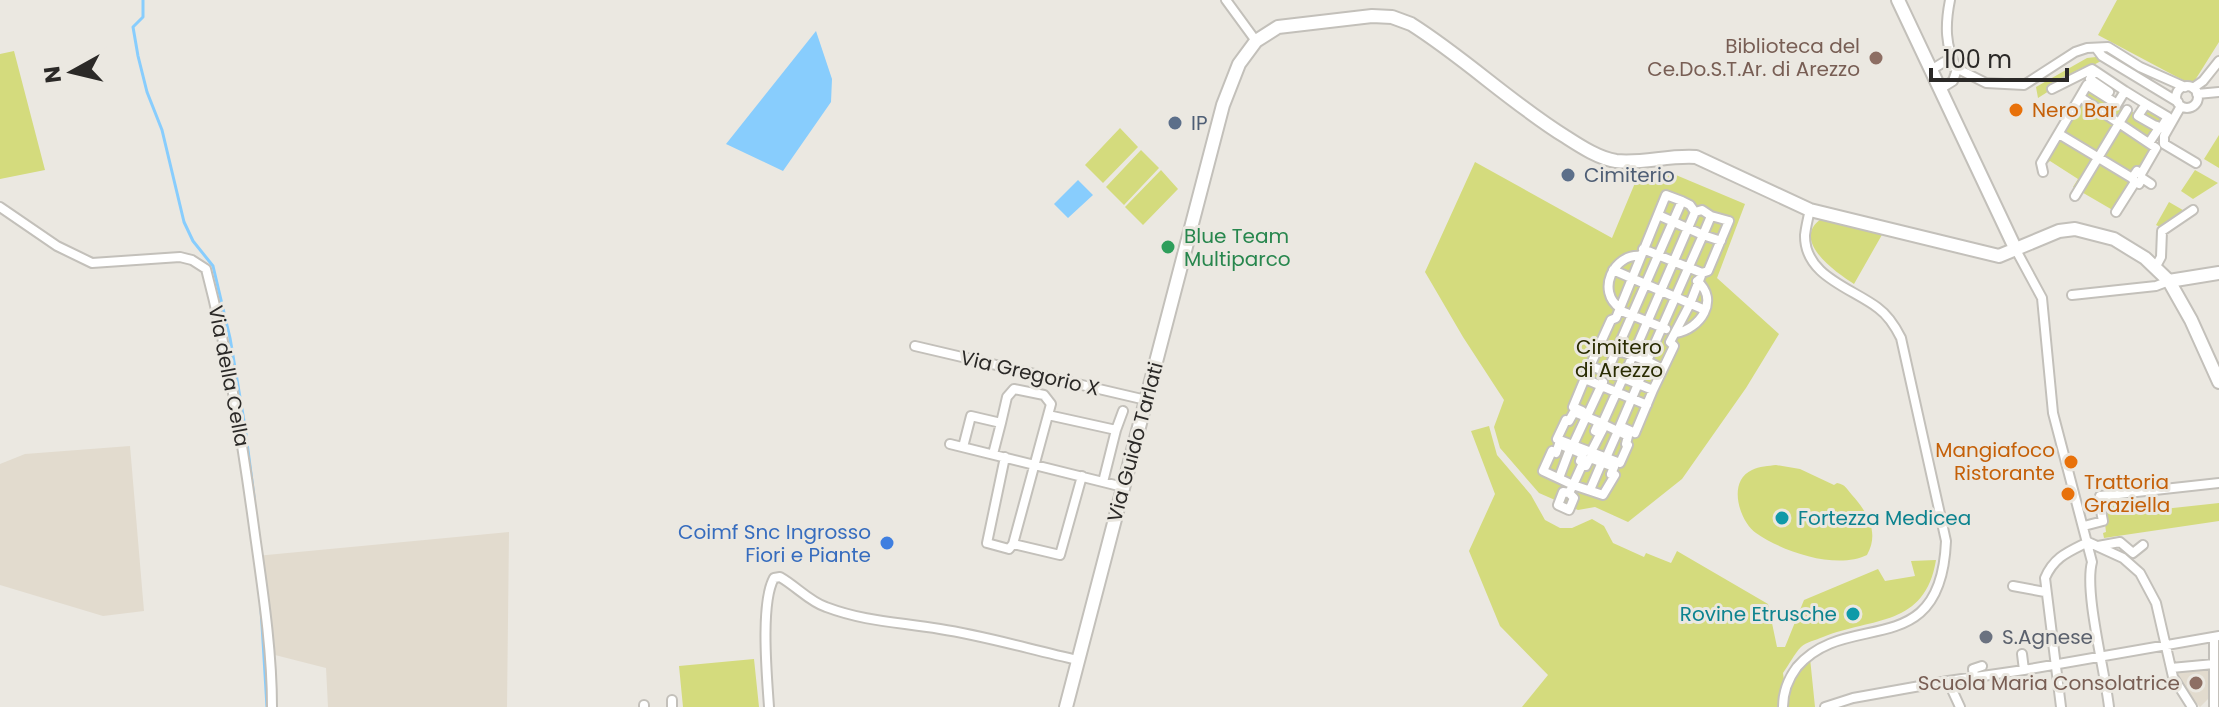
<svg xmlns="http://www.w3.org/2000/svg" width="2219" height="707" font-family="Poppins,sans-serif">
	<rect width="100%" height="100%" fill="#ebe8e1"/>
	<path fill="#e2dbce" d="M130 446 144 611 103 616 0 585V464L25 454Z
		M509 532 507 707H328L326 668 275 655 256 556Z
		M2210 667 2212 695 2200 707 2184 690 2175 672 2187 668Z"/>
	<path fill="#d4db7d" d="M2117 0H2219V42L2192 85 2098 35Z
		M14 51 45 170 0 179V54Z
		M2096 57 2101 61 2086 69 2084 67 2050 84 2049 91 2038 98 2036 87 2087 58Z
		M2087 85 2156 126 2139 115 2146 104 2168 117 2150 143 2156 148 2131 180 2116 212 2073 187 2078 179 2050 161 2042 167Z
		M1120 128 1138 147 1103 183 1085 165Z
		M2219 135V168L2204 159Z
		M1141 150 1159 168 1124 205 1106 187Z
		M1475 162 1612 238 1640 171 1664 170 1745 204 1717 278 1779 334 1746 388 1682 479 1628 522 1595 507 1578 510 1539 493 1500 448 1494 427 1504 400 1463 337 1425 272Z
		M1161 170 1178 189 1143 225 1125 207Z
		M2195 170 2218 183 2193 199 2181 191Z
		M2169 202 2188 213 2164 229 2156 225Z
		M1821 219 1883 233 1854 284C1837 273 1790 241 1821 219Z
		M1489 426 1497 455 1531 495 1545 520 1560 528H1572L1592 519 1604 526 1613 543 1644 557 1646 553 1671 563 1677 551 1768 604 1777 647H1785L1804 600 1878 569 1885 581 1915 576 1911 561 1936 560C1925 627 1873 617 1823 637 1816 640 1806 642 1801 647 1794 654 1789 665 1783 673L1785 688 1783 707H1522L1548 675 1500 626 1469 551 1495 494 1471 431Z
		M1776 465 1800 469 1834 485 1837 483C1846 485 1846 488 1852 495 1867 512 1880 532 1867 555 1837 570 1783 552 1756 533 1739 521 1727 481 1752 470 1759 466 1769 466 1776 465Z
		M2124 496 2127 513 2219 503V521L2104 538 2103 533 2106 532 2102 498Z
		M1810 658 1815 707H1786L1788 689Z
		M754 659 759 707H683L679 666Z"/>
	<path fill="#88cdfd" d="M816 31 832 79 831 102 783 171 726 144Z
		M1078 180 1093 195 1068 218 1054 204Z"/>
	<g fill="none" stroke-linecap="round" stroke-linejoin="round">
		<path stroke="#88cdfd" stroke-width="3" d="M143 0V17L133 27 138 56 147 92 162 130 184 222 193 241 213 266 230 338 245 427 254 497
			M261 608 267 707"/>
		<g stroke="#c3c0ba" stroke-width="12">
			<path id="street" d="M1226 0 1256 41
				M2096 48 2102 56 2178 102
				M1931 70 1944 62 1986 83 2024 85 2075 52 2087 48 2108 47 2140 67 2185 87
				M2094 71 2090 79 2109 92
				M2176 97a11 11 0 1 1 22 0a11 11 0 1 1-22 0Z
				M2193 88 2203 81 2219 61
				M1940 89 1953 81 1957 69C1945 46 1945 25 1950 0
				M2052 89 2092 69 2125 91
				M2197 94 2219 92
				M2080 97 2087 85 2117 104 2125 91 2146 104 2138 116 2159 128 2149 143
				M2146 104 2168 117 2161 128 2157 126
				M2181 106 2164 136V144L2196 163
				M2059 134 2132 178
				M2043 172 2041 163 2080 97 2156 148 2141 174 2137 171 2132 178 2135 182 2116 212
				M2139 184 2142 178 2151 184
				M2075 196 2127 110
				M0 207 57 246 92 263 180 257 192 260 206 269C229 357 243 446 255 535 263 592 272 650 272 707
				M1643 249 1702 273
				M2016 250 2042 298 2053 413 2092 562C2084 592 2105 671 2109 707
				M2155 268 2161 257 2162 231 2193 210
				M1613 270 1705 310
				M2072 295 2156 286 2169 281
				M1620 308C1596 292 1613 253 1641 256
				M1619 310 1666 329
				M1676 333C1700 329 1720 300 1697 281
				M1600 344 1647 361 1703 235 1658 215
				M915 346 1146 400
				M1663 369 1647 361 1638 384 1653 390 1674 346 1670 342 1690 304 1702 273 1708 271 1729 221 1711 216 1703 235 1721 241
				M1607 372 1590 366 1611 320 1616 318 1666 195 1682 201
				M1585 379 1647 405
				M1582 411 1573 407 1590 366
				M1588 414 1603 382
				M1048 415 1116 430 1103 482
				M1604 420 1623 378 1607 372 1682 201 1690 205 1695 212 1702 210 1711 216
				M1001 423 1007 397 1014 389 1044 395 1051 404 1013 544 1060 555 1082 476
				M1620 426 1638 384 1623 378 1695 212
				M1624 428 1635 433 1653 390
				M1116 430 1123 411
				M950 444 1123 487
				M1559 444 1583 454 1580 461 1583 463 1573 485 1543 471 1552 451 1556 453Z
				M1573 445 1586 417
				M963 447 971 416 1001 423 993 454
				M1591 452 1605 425 1628 436 1626 444 1628 445 1620 463 1557 439 1566 420 1569 421 1574 412 1599 422 1595 431 1599 433
				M1005 457 987 543 1009 549 1013 544
				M1606 458 1618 431
				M1559 478 1570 449
				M1590 490 1602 462
				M1569 493 1574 498 1569 510 1558 505 1563 492 1569 493 1573 485 1603 495 1615 475 1611 474 1614 467 1590 458 1586 466 1582 465
				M2100 502V496L2219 483
				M2084 526 2103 521 2101 511
				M2088 542 2123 558 2140 573 2156 603 2173 677 2192 707
				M2098 546 2120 542 2133 553 2143 545
				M2013 586 2045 592
				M2022 654 2024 670
				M2171 668 2214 664
				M1974 677 1973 669 1982 666
				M1948 681 1960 707
				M672 700V707
				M644 705V707
				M769 707C767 677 760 603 774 578L780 577C796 586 810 602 826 607 866 622 899 622 940 629 986 636 1032 650 1078 660
				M1783 707C1783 692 1788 679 1797 667 1847 608 1941 665 1946 541L1901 338C1895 326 1889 316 1878 308 1852 288 1804 276 1805 235 1806 227 1808 218 1810 210
				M1825 707 1853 698 1948 681 2024 670 2219 636
				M2061 707 2045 578C2054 557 2068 552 2088 542
				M2214 707V637"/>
		</g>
		<g stroke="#c3c0ba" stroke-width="16">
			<path id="secondary" d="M1898 0 2016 250
				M2169 281 2219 273
				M1066 707 1223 105 1239 64 1256 41 1278 27 1372 16 1392 17 1411 24C1465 58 1511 103 1566 137 1580 146 1598 158 1616 161 1643 164 1668 155 1696 157L1810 210 1999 256 2059 231 2075 229 2114 239 2145 258 2169 281 2191 320 2219 382"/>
		</g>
		<use href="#street" stroke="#fff" stroke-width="8"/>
		<use href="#secondary" stroke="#fff" stroke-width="12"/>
	</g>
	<g fill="#8d6e63" stroke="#ebe8e1" stroke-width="3">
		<circle cx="1876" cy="58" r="8"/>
		<circle cx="2196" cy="683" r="8"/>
	</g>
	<g fill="#e8710a" stroke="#ebe8e1" stroke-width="3">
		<circle cx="2016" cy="110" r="8"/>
		<circle cx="2071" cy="462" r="8"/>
		<circle cx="2068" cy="494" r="8"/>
	</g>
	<g fill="#5c6f8a" stroke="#ebe8e1" stroke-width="3">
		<circle cx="1175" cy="123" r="8"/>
		<circle cx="1568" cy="175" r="8"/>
	</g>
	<circle fill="#2e9e5b" stroke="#ebe8e1" stroke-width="3" cx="1168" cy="247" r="8"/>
	<g fill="#0f9aa8" stroke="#ebe8e1" stroke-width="3">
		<circle cx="1782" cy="518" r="8"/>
		<circle cx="1853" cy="614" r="8"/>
	</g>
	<circle fill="#3f7fe0" stroke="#ebe8e1" stroke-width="3" cx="887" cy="543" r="8"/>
	<circle fill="#6b7280" stroke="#ebe8e1" stroke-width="3" cx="1986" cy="637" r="8"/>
	<g text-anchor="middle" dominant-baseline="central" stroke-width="6" stroke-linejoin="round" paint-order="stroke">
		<g font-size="20" fill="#785e54" stroke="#ebe8e1" text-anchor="end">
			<text x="1860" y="46">Biblioteca del<tspan x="1860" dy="23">Ce.Do.S.T.Ar. di Arezzo</tspan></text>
			<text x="2180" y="683">Scuola Maria Consolatrice</text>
		</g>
		<g font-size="20" fill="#c56008" stroke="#ebe8e1" text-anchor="start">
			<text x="2032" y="110">Nero Bar</text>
			<text x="2055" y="450" text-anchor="end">Mangiafoco<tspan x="2055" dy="23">Ristorante</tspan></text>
			<text x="2084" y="482">Trattoria<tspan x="2084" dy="23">Graziella</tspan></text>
		</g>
		<g font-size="20" fill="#4e5e75" stroke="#ebe8e1" text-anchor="start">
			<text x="1191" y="123">IP</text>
			<text x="1584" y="175">Cimiterio</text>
		</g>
		<g font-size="20" fill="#27864d" stroke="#ebe8e1" text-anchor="start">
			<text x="1184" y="236">Blue Team<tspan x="1184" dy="23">Multiparco</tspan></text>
		</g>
		<g font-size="20" fill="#2a2c02" stroke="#ebe8e1">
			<text x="1619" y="347">Cimitero<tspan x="1619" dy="23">di Arezzo</tspan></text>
		</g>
		<g font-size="20" fill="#2b2927" stroke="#ebe8e1">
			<text transform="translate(1030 373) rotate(13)">Via Gregorio X</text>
			<text transform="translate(229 376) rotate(79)">Via della Cella</text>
			<text transform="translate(1135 442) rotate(-75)">Via Guido Tarlati</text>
		</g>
		<g font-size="20" fill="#0d838f" stroke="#ebe8e1" text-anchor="start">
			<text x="1798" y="518">Fortezza Medicea</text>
			<text x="1837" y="614" text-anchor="end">Rovine Etrusche</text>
		</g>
		<g font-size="20" fill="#366cbe" stroke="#ebe8e1" text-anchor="end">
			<text x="871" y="532">Coimf Snc Ingrosso<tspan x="871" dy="23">Fiori e Piante</tspan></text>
		</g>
		<g font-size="20" fill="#5b616d" stroke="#ebe8e1" text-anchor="start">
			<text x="2002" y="637">S.Agnese</text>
		</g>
	</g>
	<g transform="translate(72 72) rotate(262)" stroke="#ebe8e1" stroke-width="6" paint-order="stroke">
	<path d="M0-6L14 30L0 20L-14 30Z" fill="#2b2927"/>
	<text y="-12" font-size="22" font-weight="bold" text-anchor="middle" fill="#2b2927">N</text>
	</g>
	<path d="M1931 68v12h136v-12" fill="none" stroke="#2b2927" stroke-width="4"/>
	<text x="1943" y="68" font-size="24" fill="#2b2927" stroke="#ebe8e1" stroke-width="6" paint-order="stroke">100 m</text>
</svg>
